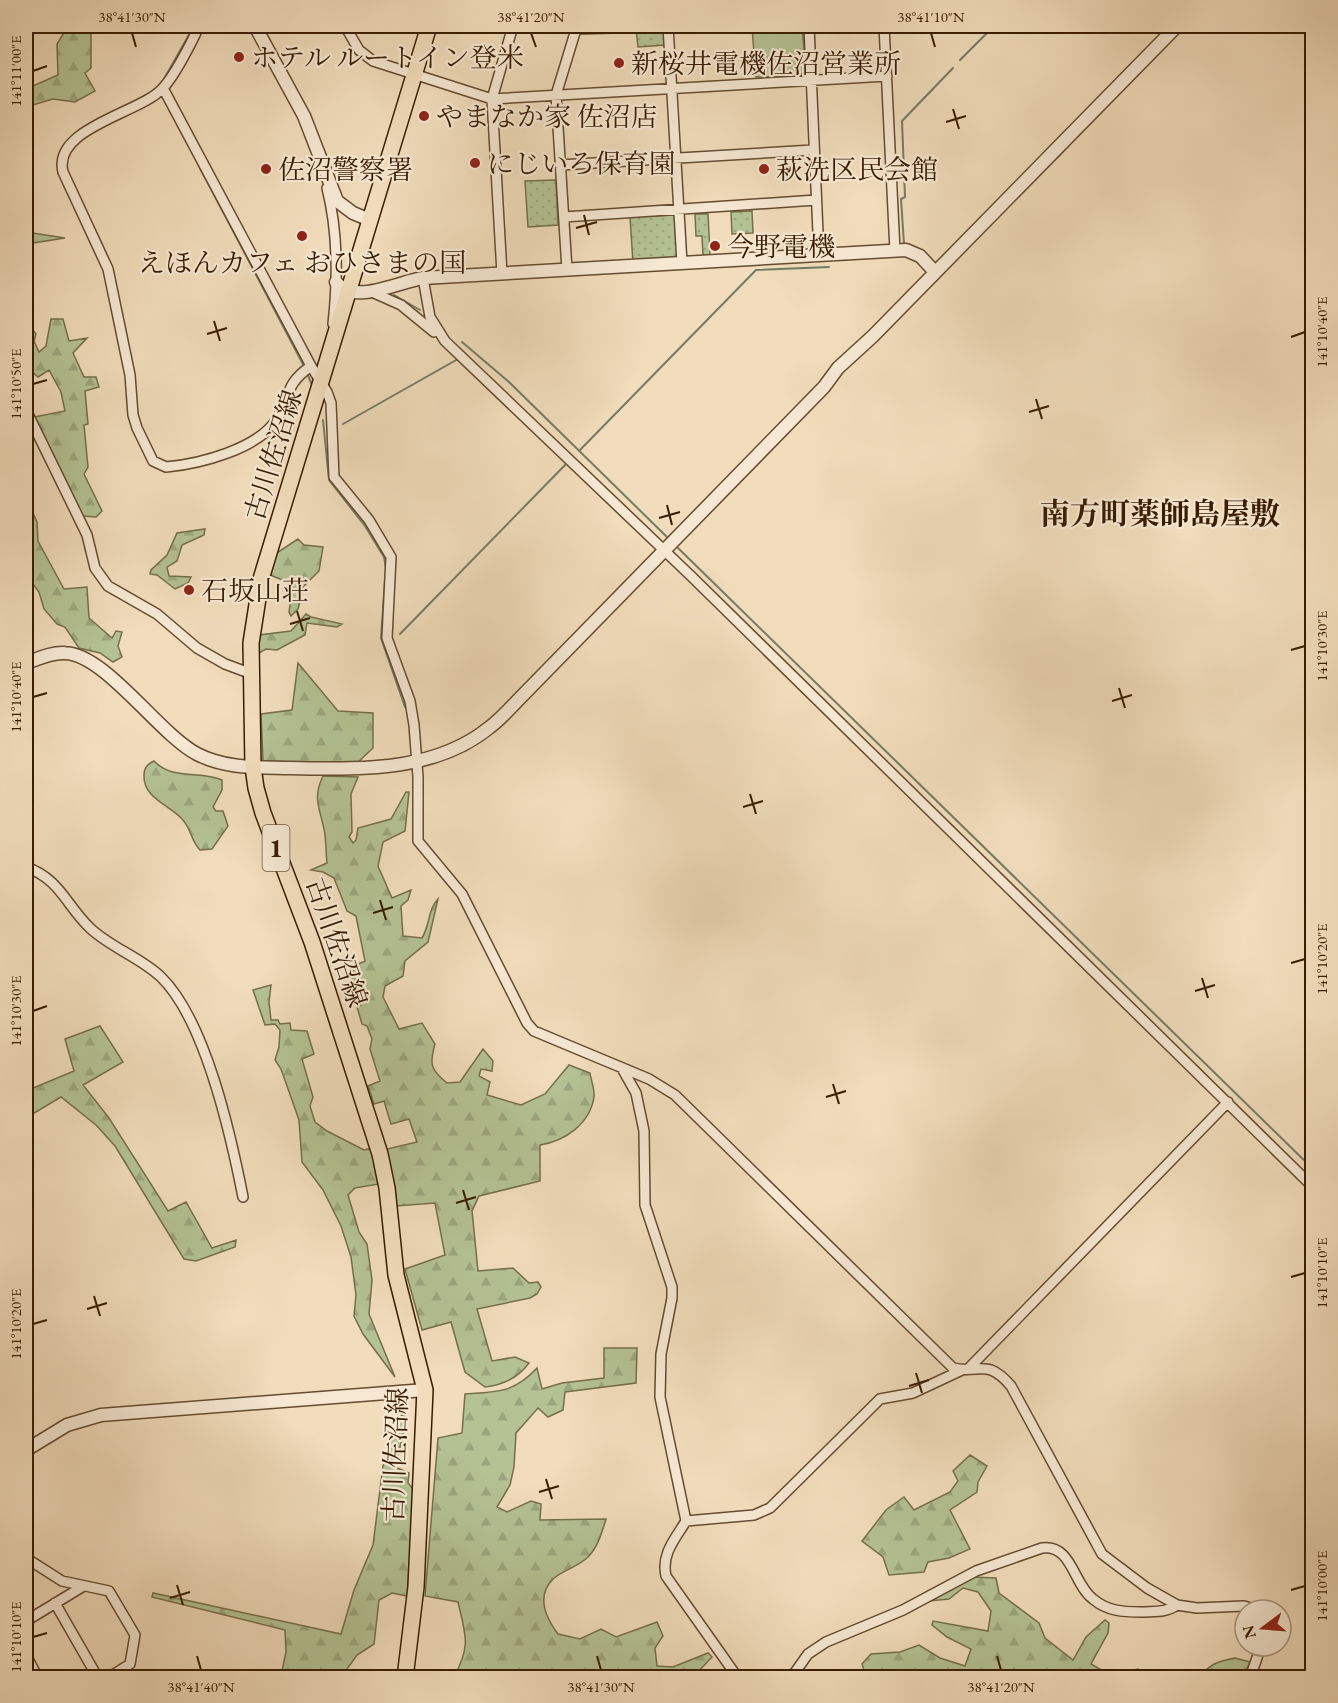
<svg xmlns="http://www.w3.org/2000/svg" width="1338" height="1703" font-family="'EB Garamond','Noto Serif JP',serif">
	<defs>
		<pattern id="grass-dots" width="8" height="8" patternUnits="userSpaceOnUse" patternTransform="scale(1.5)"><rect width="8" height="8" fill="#b4c294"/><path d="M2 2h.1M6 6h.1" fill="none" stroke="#9ca67e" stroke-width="1.8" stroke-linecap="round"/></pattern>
		<pattern id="forest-firs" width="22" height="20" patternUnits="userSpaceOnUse" patternTransform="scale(1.5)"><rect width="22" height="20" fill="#b4c294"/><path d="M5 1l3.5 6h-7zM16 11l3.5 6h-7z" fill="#9ca67e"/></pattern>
	</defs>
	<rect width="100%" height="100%" fill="#f1dcbb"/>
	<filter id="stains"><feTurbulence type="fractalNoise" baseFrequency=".00333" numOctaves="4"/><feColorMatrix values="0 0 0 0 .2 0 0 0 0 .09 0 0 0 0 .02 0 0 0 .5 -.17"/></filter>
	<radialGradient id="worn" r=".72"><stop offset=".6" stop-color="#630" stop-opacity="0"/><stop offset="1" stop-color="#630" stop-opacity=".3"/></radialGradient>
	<path fill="url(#grass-dots)" stroke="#766f4a" stroke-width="1.5" d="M636 29H659L664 32 665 45 638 47Z
		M556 180 558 225 528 227 525 181Z
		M752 211 753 233 732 234 731 212Z
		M695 214H708L710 255H703L702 236H696Z
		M675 215 679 218 677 260 633 263 630 217Z"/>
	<path fill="url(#forest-firs)" stroke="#766f4a" stroke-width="1.5" d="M68 26 91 27V68L85 73 95 91 75 102 53 99 26 107V89L58 75 57 44Z
		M26 232 65 238 33 243V279L26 281Z
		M51 319H63L69 341 87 338 73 353 84 377H96L99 387 85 391 88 424 84 425 88 467 84 474 102 511 96 517 83 516 34 417 65 411 61 392 49 370 38 377 26 367V326H30L36 334 34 341 39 352 46 346Z
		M26 488 28 502 37 522 38 541 64 589 87 587 89 618 112 638 116 631 122 632 118 646 122 657 113 662 100 653 79 648 65 627 57 624 44 609 39 592 26 575Z
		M205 529 204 535 182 545 177 561 167 567 169 576 191 577 188 583 175 589 157 575 150 574 151 570 167 555 177 533Z
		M298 539 304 545 323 547 319 571 304 586 298 609 291 616 289 612 293 584 270 575 275 554Z
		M306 614 311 617 342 624 337 627 307 623 305 635 277 650 266 649 259 653V635L291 631Z
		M298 663 338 711 373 713V748L356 764 263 761 261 714 292 710Z
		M154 761C173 781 200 770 222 780V790L213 807 216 811H223L228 826 212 849 200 850C191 841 191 828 182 819 168 804 143 798 144 775 144 767 148 764 154 761Z
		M323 776 358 777 351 794 352 832 349 837 353 843 356 840 358 828 391 819 406 792H409L405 831 383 842 378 866 392 898 411 890 408 900 401 906 403 936 422 938C430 925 428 909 438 899L428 942 405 961 403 976 385 986 383 997 399 1029 422 1023 435 1044C429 1065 431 1070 447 1083L460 1082 483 1049 493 1061 492 1071 481 1069 479 1076 490 1082 487 1095 521 1105 545 1094 569 1065 590 1073C591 1080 595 1090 594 1097 590 1124 565 1141 540 1145V1181L479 1196 472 1211 478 1271 513 1268 529 1283 538 1282 541 1287 537 1294 530 1298 477 1309 492 1361 515 1357 529 1363C518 1378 504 1385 485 1387L465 1372 451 1322 422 1330 405 1269 445 1255 435 1203 396 1206 387 1149 417 1142 409 1119 391 1124 384 1101 374 1104 368 1086 380 1081 370 1049 372 1039 367 1026 362 1024 357 1007 361 1005 352 981 354 966 365 961 356 916 347 911 334 878 323 872 311 870 327 863C326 854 326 844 325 835 322 812 311 800 323 776Z
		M271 985 269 1002 271 1020H278L280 1024 290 1023 291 1030 307 1031 314 1054 302 1059 313 1097 310 1106 315 1122 327 1131 364 1150 372 1148 379 1184 355 1188 348 1195 359 1232 367 1244 372 1280 369 1314 395 1377 363 1334 354 1316 356 1295 351 1257 341 1226 323 1190 302 1162 299 1120 281 1069 275 1060 279 1047 280 1030 275 1024 265 1025 253 990Z
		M100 1026 123 1062 83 1085 109 1118 168 1211 186 1202 212 1248 236 1240 235 1247 196 1261 184 1259 115 1146 96 1125 61 1097 26 1118V1091L74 1071 65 1039Z
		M604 1348H637L636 1383 565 1392 563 1410 548 1417 538 1408 516 1433 514 1467 510 1485 497 1507 507 1512 531 1501 541 1504 540 1520 606 1519C602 1532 598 1547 588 1557 578 1567 563 1570 553 1579 536 1596 546 1618 558 1634L580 1639 601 1629 616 1637 657 1622 663 1636 655 1648 657 1666 673 1667 708 1653 712 1657 693 1677H454C471 1645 466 1637 458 1602L425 1596 438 1438 462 1433 465 1394C497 1392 514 1393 537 1368L542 1389 562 1383 604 1378Z
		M405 1410 404 1431 395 1467 409 1473 408 1483 415 1491 407 1596 392 1593 379 1600 374 1644 357 1655 347 1669 349 1677H255L282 1671 286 1652 285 1630 152 1597 153 1593 341 1634 354 1590 373 1545 383 1466 394 1428Z
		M970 1455 987 1466 978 1482 977 1492 950 1510 970 1549 949 1558 928 1562 924 1572 889 1575 883 1557 862 1541 886 1510 904 1497 914 1510 950 1492 958 1481 953 1471Z
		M972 1577 996 1578 999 1593 1039 1623 1045 1638 1073 1660 1086 1637 1105 1620 1109 1623 1108 1633 1091 1664 1110 1675 1138 1669 1142 1677H866L862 1664 871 1654 900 1652 919 1645 940 1658 965 1666 971 1649 947 1637 932 1625 933 1621 988 1631 991 1611 978 1592 963 1588 949 1599 929 1601Z
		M1235 1658 1250 1662 1243 1677H1200C1209 1664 1219 1661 1235 1658Z"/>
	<path fill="#b4c294" stroke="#766f4a" stroke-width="1.5" d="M781 26H802L806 71 800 75 756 77 752 28Z"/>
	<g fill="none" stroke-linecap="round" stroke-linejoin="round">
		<path stroke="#737c67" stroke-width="2" d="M960 60 994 26
			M160 86 194 26
			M200 168 305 368
			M904 244 901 199 905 197 902 121 953 68
			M394 295 420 310
			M462 342 509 382 668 538
			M307 373 312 385 309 397
			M323 420 329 480 365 526 384 557 386 568
			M343 424 458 359
			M579 451 756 270 829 267
			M678 548 1312 1168
			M385 580 381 638 405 707
			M400 634 567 463"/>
		<g stroke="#664c2f" stroke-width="12">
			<path id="minor" d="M199 26C192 42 174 77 162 89 140 113 52 128 63 172L108 269 130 375 133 415 137 428 153 461 166 467C200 464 258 449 277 419 292 395 283 386 311 366
				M345 26 359 50 373 61 492 99 887 76
				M668 26 682 263
				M809 26 819 256
				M884 26 895 251
				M576 29 684 26
				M163 88 311 366 327 392 331 403 334 477 369 520 391 557 387 638 410 701 414 725 418 777V841L462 894 527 1023 534 1031 649 1079 675 1095 953 1368C981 1374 987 1358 1011 1386L1102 1554 1147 1588 1177 1605 1197 1608 1244 1606 1257 1610
				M560 165 813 150
				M327 188C338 232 338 279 333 324
				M564 217 816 200
				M567 270 556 95 577 26
				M502 274 492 99 513 26
				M423 278 430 317 445 341 691 576 1312 1186
				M374 293 401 305 434 332
				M26 410 87 535 95 568 108 586 157 614 197 648 225 664 252 674
				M26 867C60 879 66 905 90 928 111 948 140 957 161 977 206 1021 231 1136 243 1197
				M623 1070 636 1093 644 1131 645 1205 672 1287V1298L661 1354 660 1397 686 1521C675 1539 661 1554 666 1576L738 1678
				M970 1367 1228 1102
				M686 1521 754 1515 770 1508 880 1399 913 1393 962 1370
				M26 1558 62 1581 109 1591 135 1635 130 1664 108 1678
				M55 1603 98 1678
				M26 1621 82 1587
				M26 1655 38 1678
				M791 1678 808 1654 826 1642 903 1610 976 1571 1042 1548C1072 1544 1073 1584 1093 1599 1107 1611 1123 1612 1141 1612 1154 1611 1166 1613 1177 1605
				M1250 1678 1261 1646"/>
		</g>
		<g stroke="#664c2f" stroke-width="15">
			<path id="tertiary" d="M255 26 304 116 337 201 353 213 370 220
				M336 282C353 306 401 281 423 278L906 250 920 256 934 271
				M26 663C37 659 52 652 65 653 105 654 159 734 197 754 226 769 258 767 290 768 358 769 434 773 490 727 502 718 512 706 523 695L824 387 838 368 873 336 1177 26
				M26 1450 67 1425 101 1415 425 1390"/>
		</g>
		<g stroke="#381c00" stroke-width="18">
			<path id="primary" d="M405 1678 416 1587 425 1390 396 1275 387 1188 380 1154 312 942 263 813 256 788 253 767 251 643 261 579 429 26"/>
		</g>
		<use href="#minor" stroke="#f6e8d3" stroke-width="9"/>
		<use href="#tertiary" stroke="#f6e8d3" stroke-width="12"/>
		<use href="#primary" stroke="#f1dcbb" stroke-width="15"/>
	</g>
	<path fill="none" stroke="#381c00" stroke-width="2" d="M132 33 136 47M531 33 536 47M931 33 935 47M33 71 47 66M953 109 959 129M946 122 966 116M584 215 589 235M576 228 597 222M214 321 220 341M207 334 227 328M1291 337 1305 332M33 384 47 380M1036 399 1042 419M1029 412 1049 406M667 505 672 525M659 518 680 512M297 611 303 631M290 624 310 618M1291 650 1305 646M1119 688 1125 708M33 697 47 693M1112 701 1132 695M750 794 756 814M743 807 763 801M380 900 386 920M373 913 393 907M1291 963 1305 959M1202 978 1208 998M1195 991 1215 985M33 1011 47 1006M833 1084 839 1104M826 1097 846 1091M463 1190 469 1210M456 1203 476 1197M1291 1277 1305 1273M94 1296 100 1316M87 1309 107 1303M33 1324 47 1320M916 1373 922 1393M909 1386 929 1380M546 1479 552 1499M539 1492 559 1486M177 1585 183 1605M1291 1590 1305 1586M170 1598 190 1592M33 1637 47 1633M197 1656 201 1670M597 1656 601 1670M997 1656 1001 1670"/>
	<g fill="#8f2418" stroke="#f6e8d3" stroke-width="2">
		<circle cx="239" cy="57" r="6"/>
		<circle cx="619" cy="63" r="6"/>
		<circle cx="424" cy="116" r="6"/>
		<circle cx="475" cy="163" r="6"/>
		<circle cx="266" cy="169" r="6"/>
		<circle cx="764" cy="169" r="6"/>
		<circle cx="302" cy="236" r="6"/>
		<circle cx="715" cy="246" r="6"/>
		<circle cx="189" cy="590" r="6"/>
	</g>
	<g text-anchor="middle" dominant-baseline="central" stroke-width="4.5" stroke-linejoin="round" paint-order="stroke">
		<rect fill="#f6e8d3" stroke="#71593f" stroke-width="1.5" x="262.5" y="825" width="27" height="46" rx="4.5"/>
		<g font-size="26" font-weight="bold" fill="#381c00">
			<text x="276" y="848">1</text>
		</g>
		<g font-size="27" fill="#381c00" stroke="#f6e8d3" text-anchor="start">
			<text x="251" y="57">ホテル ルートイン登米</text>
			<text x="631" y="63">新桜井電機佐沼営業所</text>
			<text x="436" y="116">やまなか家 佐沼店</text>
			<text x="487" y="163">にじいろ保育園</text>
			<text x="278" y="169">佐沼警察署</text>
			<text x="776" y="169">萩洗区民会館</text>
			<text x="727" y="246">今野電機</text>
			<text x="302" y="262" text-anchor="middle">えほんカフェ おひさまの国</text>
			<text x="201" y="590">石坂山荘</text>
		</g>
		<g font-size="27" fill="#381c00" stroke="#f6e8d3">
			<text transform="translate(273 455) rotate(-73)">古川佐沼線</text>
			<text transform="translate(337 942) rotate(71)">古川佐沼線</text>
			<text transform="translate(395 1455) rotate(-88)">古川佐沼線</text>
		</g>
		<g font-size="30" font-weight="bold" fill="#381c00" stroke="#f6e8d3">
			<text x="1160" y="513">南方町薬師島屋敷</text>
		</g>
	</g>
	<rect width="1338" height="1703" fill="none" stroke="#f1dcbb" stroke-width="66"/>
	<g transform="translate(1263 1628) rotate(254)"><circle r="28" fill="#f6e8d3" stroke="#aa967f" stroke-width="1.5"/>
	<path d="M0-4.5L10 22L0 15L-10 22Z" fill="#8f2418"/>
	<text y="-9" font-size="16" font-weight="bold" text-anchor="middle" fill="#381c00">N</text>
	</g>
	<rect x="33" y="33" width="1272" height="1637" fill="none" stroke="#381c00" stroke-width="2"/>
	<g font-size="15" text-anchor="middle" fill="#381c00">
		<text x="132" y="22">38°41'30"N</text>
		<text x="531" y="22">38°41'20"N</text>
		<text x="931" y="22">38°41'10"N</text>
		<text transform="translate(16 71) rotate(-90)" y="5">141°11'00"E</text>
		<text transform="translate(1322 332) rotate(-90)" y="5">141°10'40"E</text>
		<text transform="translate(16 384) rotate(-90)" y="5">141°10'50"E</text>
		<text transform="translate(1322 646) rotate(-90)" y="5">141°10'30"E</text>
		<text transform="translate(16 697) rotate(-90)" y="5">141°10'40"E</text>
		<text transform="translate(1322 959) rotate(-90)" y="5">141°10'20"E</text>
		<text transform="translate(16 1011) rotate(-90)" y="5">141°10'30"E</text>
		<text transform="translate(1322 1273) rotate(-90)" y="5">141°10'10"E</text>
		<text transform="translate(16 1324) rotate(-90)" y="5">141°10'20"E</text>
		<text transform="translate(1322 1586) rotate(-90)" y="5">141°10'00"E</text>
		<text transform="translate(16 1637) rotate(-90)" y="5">141°10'10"E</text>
		<text x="201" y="1692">38°41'40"N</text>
		<text x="601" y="1692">38°41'30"N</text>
		<text x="1001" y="1692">38°41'20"N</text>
	</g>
	<rect width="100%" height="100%" filter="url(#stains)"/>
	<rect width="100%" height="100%" fill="url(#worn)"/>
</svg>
